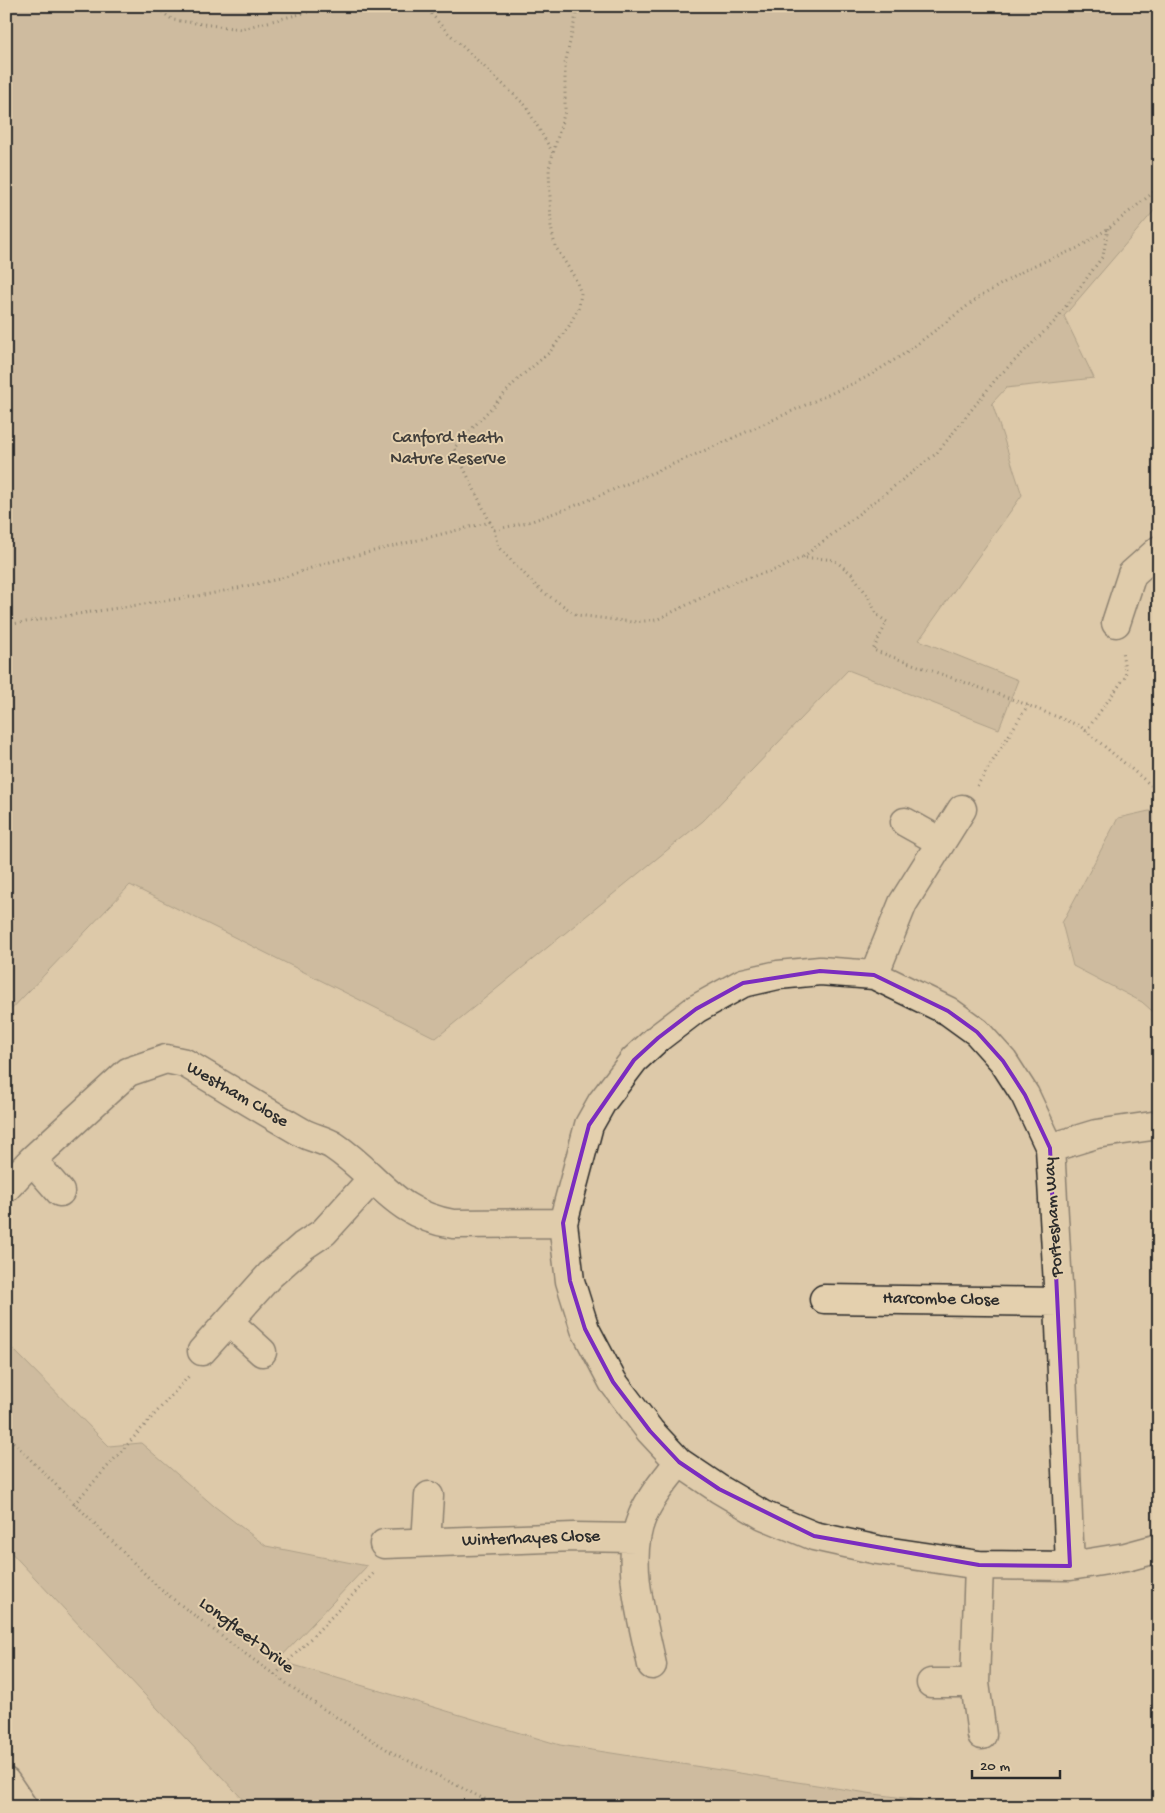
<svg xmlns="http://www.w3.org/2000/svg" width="1165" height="1813" font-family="'Gochi Hand',sans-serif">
	<rect width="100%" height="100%" fill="#ddc9a9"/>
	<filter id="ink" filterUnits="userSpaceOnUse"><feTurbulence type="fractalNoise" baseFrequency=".02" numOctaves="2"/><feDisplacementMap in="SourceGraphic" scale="10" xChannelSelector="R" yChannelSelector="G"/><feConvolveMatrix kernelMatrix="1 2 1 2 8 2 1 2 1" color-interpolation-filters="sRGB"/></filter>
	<g filter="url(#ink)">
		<path fill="#bcac92" stroke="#746c5e" d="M6 6H1159V205L1064 316 1094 378 1006 388 992 403 1022 495 919 640 1018 680 999 729 848 670 703 821 436 1038 130 885 6 1015Z
			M1149 811 1159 814V1017L1142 1002 1073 966 1062 923 1118 818Z
			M6 1342 109 1446 141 1443 214 1506 266 1546 367 1566 280 1658 287 1663 560 1745 874 1794 973 1807H250L6 1547Z"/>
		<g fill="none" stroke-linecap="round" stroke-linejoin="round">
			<g stroke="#2b2b2b" stroke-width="31">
				<path id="street" d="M1116 623 1132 574 1159 550
					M905 822 941 842
					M874 975 903 903 962 809
					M1050 1148 1096 1134 1159 1125
					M32 1160 60 1192
					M6 1188 32 1160 128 1072 166 1059 185 1063C224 1086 263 1110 303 1133 312 1138 325 1140 334 1146 379 1176 393 1214 453 1224L563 1223
					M824 1299 1059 1302
					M229 1322 262 1352
					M202 1351 270 1275 303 1246 324 1232 372 1179
					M426 1542 429 1496
					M384 1544 574 1537 635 1538
					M979 1565 975 1683 982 1735
					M1070 1566 1059 1302 1050 1148 1025 1095 1003 1061 977 1032 948 1011 874 975 820 971 778 975 743 983 696 1009 658 1038 634 1060 602 1102 589 1125 563 1223 570 1281 585 1329 613 1382 650 1431 679 1462 719 1489 763 1515 814 1536 878 1550 979 1565 1070 1566 1126 1557 1159 1548
					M652 1665C643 1622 624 1559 642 1517 650 1497 666 1479 679 1462
					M931 1683H975
					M6 1782 23 1807"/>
			</g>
			<path stroke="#2b2b2b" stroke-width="3" stroke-dasharray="1 4" stroke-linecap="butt" d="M154 6 173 20 240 29 308 12 314 6
				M425 6 444 29 525 105 553 153
				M490 522 454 448 519 378 550 352 569 326 579 307 581 293 575 278 555 246 551 227 549 168 565 111V64L578 6
				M494 530 498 547 540 590 577 615 632 622 656 620 734 582 781 568 801 558H816L834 560 852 574 868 596 877 615 887 622 873 650 1017 701 1080 726 1159 792
				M803 557 937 453 996 379 1055 321 1103 256 1108 228
				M6 625 210 594 279 579 326 563 490 522 494 530 532 521 582 503 713 447 865 378 901 356 978 298 1030 267 1078 248 1109 228 1159 188
				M1086 731 1126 676 1122 651
				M977 786 1028 705
				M6 1435 160 1589 233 1645 314 1703 391 1752 482 1798 506 1807
				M74 1504 189 1376
				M275 1675 375 1572"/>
			<use href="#street" stroke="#e4d0ae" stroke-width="28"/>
		</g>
	</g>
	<path d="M0 0H1165V1813H0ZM820 971 874 975 948 1011 977 1032 1003 1061 1025 1095 1050 1148 1070 1566 979 1565 814 1536 719 1489 679 1462 650 1431 613 1382 585 1329 570 1281 563 1223 589 1125 634 1060 658 1038 696 1009 743 983Z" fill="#ddc9a9" fill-opacity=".55" fill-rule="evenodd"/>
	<path fill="none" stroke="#7b2cbf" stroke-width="4" stroke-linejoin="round" d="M820 971 874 975 948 1011 977 1032 1003 1061 1025 1095 1050 1148 1070 1566 979 1565 814 1536 719 1489 679 1462 650 1431 613 1382 585 1329 570 1281 563 1223 589 1125 634 1060 658 1038 696 1009 743 983Z"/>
	<g text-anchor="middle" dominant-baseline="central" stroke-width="4" stroke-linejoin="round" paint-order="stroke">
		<g font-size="18" fill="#413e3a" stroke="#e4d0ae">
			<text x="448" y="438">Canford Heath<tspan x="448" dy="21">Nature Reserve</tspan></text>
		</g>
		<g font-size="18" fill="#2b2b2b" stroke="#e4d0ae">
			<text transform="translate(237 1095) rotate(30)">Westham Close</text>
			<text transform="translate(1054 1217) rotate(-94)">Portesham Way</text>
			<text transform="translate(941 1300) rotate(1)">Harcombe Close</text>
			<text transform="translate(531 1539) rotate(-2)">Winterhayes Close</text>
			<text transform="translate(246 1636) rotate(37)">Longfleet Drive</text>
		</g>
	</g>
	<rect width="1165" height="1813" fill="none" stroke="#e4d0ae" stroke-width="25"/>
	<rect x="12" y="12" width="1140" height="1788" fill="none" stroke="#2b2b2b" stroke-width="2" filter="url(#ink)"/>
	<path d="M972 1770v8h88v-8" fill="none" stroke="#2b2b2b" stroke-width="2.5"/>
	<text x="980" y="1770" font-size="15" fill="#2b2b2b" stroke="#e4d0ae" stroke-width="4" paint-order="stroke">20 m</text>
</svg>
